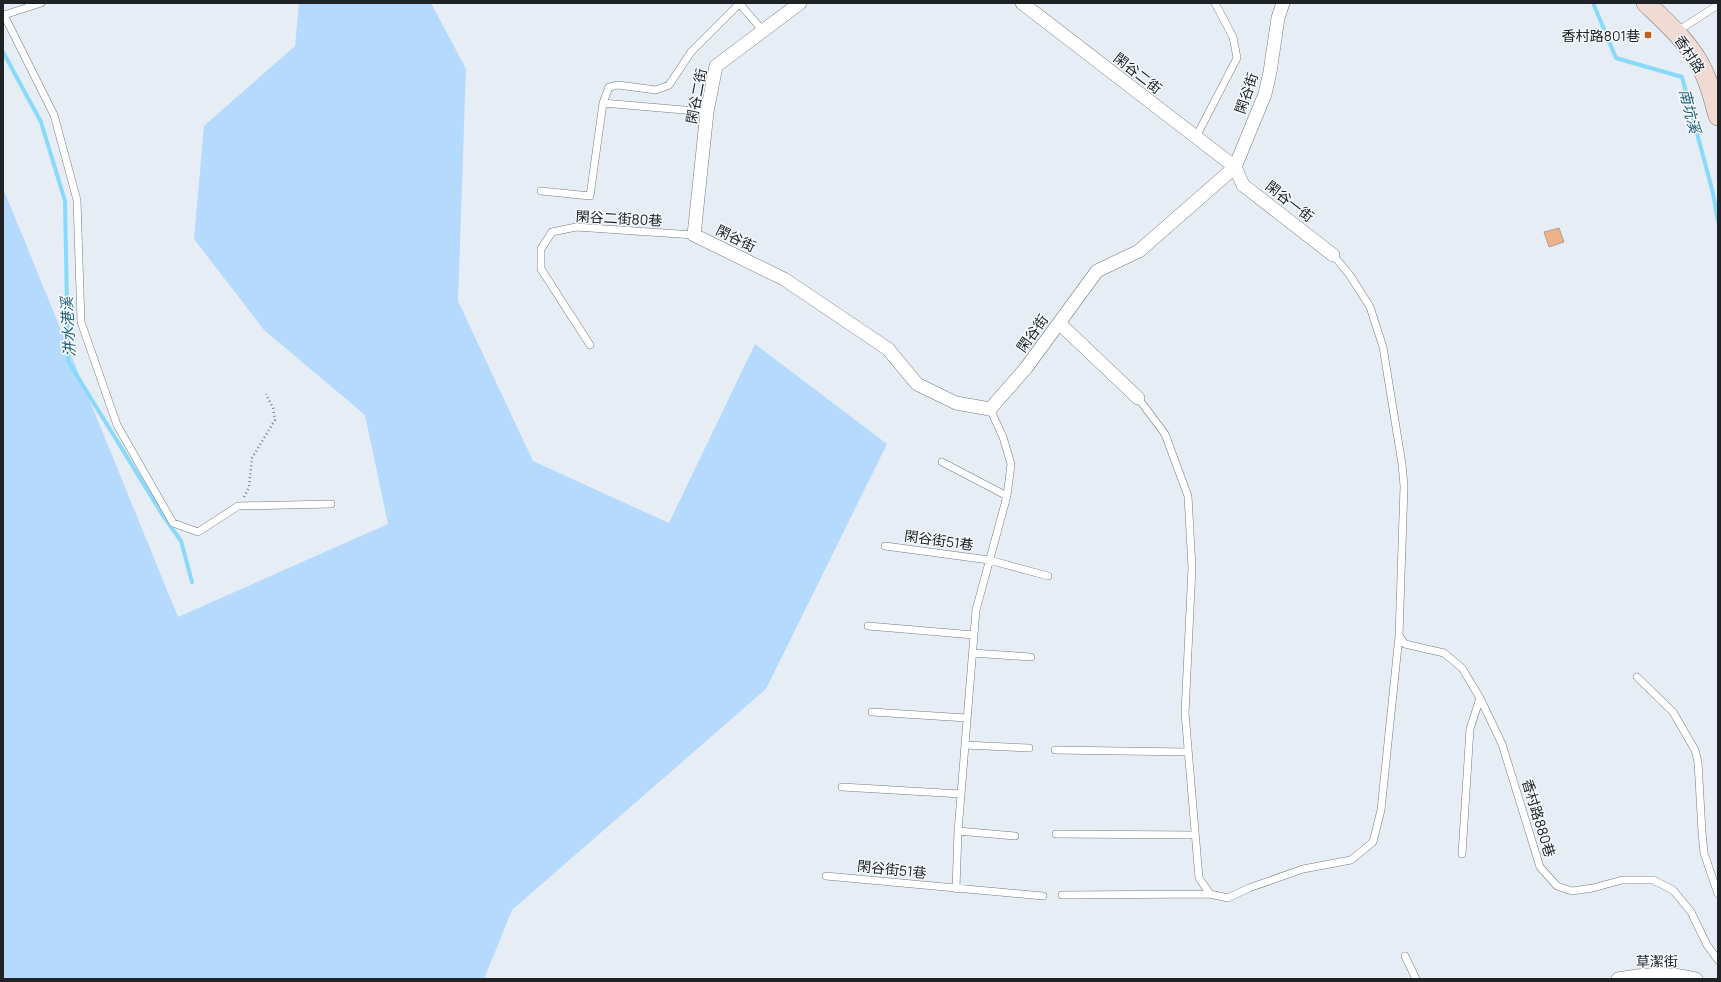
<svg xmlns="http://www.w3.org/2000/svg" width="1721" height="982" font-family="Manrope,'Noto Sans TC',sans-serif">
	<rect width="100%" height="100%" fill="#e6edf4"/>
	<path fill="#b6dafd" d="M299 3H431L466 69 458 301 533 461 669 523 755 344 887 444 766 689 512 910 484 979H3V188L178 617 388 524 365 415 264 330 194 239 204 126 295 46Z"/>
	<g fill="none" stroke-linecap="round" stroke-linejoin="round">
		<path stroke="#89daf8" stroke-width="4" d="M1593 3 1616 58 1682 77 1713 193 1718 222
			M3 52 41 122 65 201 68 361 162 514 181 541 192 582"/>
	</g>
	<path fill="#edb287" stroke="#aca49e" d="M1559 228 1564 242 1549 247 1544 232Z"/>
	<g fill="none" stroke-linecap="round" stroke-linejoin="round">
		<g stroke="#757b82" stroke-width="8">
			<path id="lane" d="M739 3 763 31
				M3 14 4 15 41 3
				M4 15 54 115 77 200 81 322 117 425 173 523 198 532 238 506 331 504
				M1676 32 1718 5
				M603 103 609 87 618 85 656 90 669 85 691 52 740 3
				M1196 137 1237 58 1233 37 1215 3
				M541 191 590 196 603 103 707 112
				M590 345 541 269V249L552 232 576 227 694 235
				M1138 398 1165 434 1188 496 1192 568 1185 713 1199 878 1210 894 1228 898 1249 888 1303 869 1351 860 1373 842 1381 810 1399 636 1404 486 1402 464 1383 347 1370 307 1349 274 1333 255
				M942 462 1007 496
				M885 546 989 560 1048 576
				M868 626 974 635
				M1399 636 1405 644 1444 653 1462 668 1480 698 1502 744 1540 867 1557 886 1572 891 1593 888 1622 880H1653L1673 890 1691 912 1707 945 1718 960
				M972 653 1031 657
				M1637 677 1673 712 1695 750 1698 762 1702 832 1704 853 1718 894
				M872 712 967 718
				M965 745 1029 748
				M1055 750 1188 752
				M842 787 961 794
				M958 831 1015 836
				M1056 834 1195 835
				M1462 854 1470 729 1480 698
				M826 876 1043 896
				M956 889 958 831 976 610 1007 496 1011 464 1003 437 990 409
				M1062 895 1210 894
				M1405 956 1416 979"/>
		</g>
		<g stroke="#757b82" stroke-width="14">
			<path id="street" d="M800 3 716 66 707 112 694 235 784 279 888 349 917 384 956 403 990 409 1026 368 1097 271 1139 251 1235 167 1265 94 1270 72 1278 18 1283 3
				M1022 3 1235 167 1243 185 1333 255
				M1059 323 1138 398
				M1618 979C1645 974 1669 972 1696 979"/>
		</g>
		<g stroke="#757b82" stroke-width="20">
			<path id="secondary" d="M1646 3C1665 21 1685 39 1698 61 1708 78 1713 97 1718 116"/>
		</g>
		<path stroke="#7c8085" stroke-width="2.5" stroke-dasharray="1 3" stroke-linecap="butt" d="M244 497 249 487 252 458 275 420 273 408 266 394"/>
		<use href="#lane" stroke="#fff" stroke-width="7"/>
		<use href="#street" stroke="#fff" stroke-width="13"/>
		<use href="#secondary" stroke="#f1dad2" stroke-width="19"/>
	</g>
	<rect fill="#c06218" stroke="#f6fafe" stroke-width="1.5" x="1644" y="31" width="8" height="8" rx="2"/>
	<g text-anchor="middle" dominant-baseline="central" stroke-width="3" stroke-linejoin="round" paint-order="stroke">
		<g font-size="14" fill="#202325" stroke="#f6fafe" text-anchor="end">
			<text x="1640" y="35">香村路801巷</text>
		</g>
		<g font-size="14" fill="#202325" stroke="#f6fafe">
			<text transform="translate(1690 54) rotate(57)">香村路</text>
			<text transform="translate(1138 73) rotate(38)">閑谷二街</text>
			<text transform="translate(1246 93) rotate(-71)">閑谷街</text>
			<text transform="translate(696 96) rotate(-79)">閑谷二街</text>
			<text transform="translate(1290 201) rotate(38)">閑谷一街</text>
			<text transform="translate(619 218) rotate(3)">閑谷二街80巷</text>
			<text transform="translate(736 238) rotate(26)">閑谷街</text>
			<text transform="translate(1032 333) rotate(-54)">閑谷街</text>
			<text transform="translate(939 540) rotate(8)">閑谷街51巷</text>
			<text transform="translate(1539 818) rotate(73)">香村路880巷</text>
			<text transform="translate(892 869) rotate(6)">閑谷街51巷</text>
			<text transform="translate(1657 961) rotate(-1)">草潔街</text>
		</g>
		<g font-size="15" font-style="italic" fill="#1c5d72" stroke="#f6fafe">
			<text transform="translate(1690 111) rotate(76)">南坑溪</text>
			<text transform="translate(68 327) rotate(-93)">汫水港溪</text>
		</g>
	</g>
	<rect width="1721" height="982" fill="none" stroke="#202325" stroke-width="8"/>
</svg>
